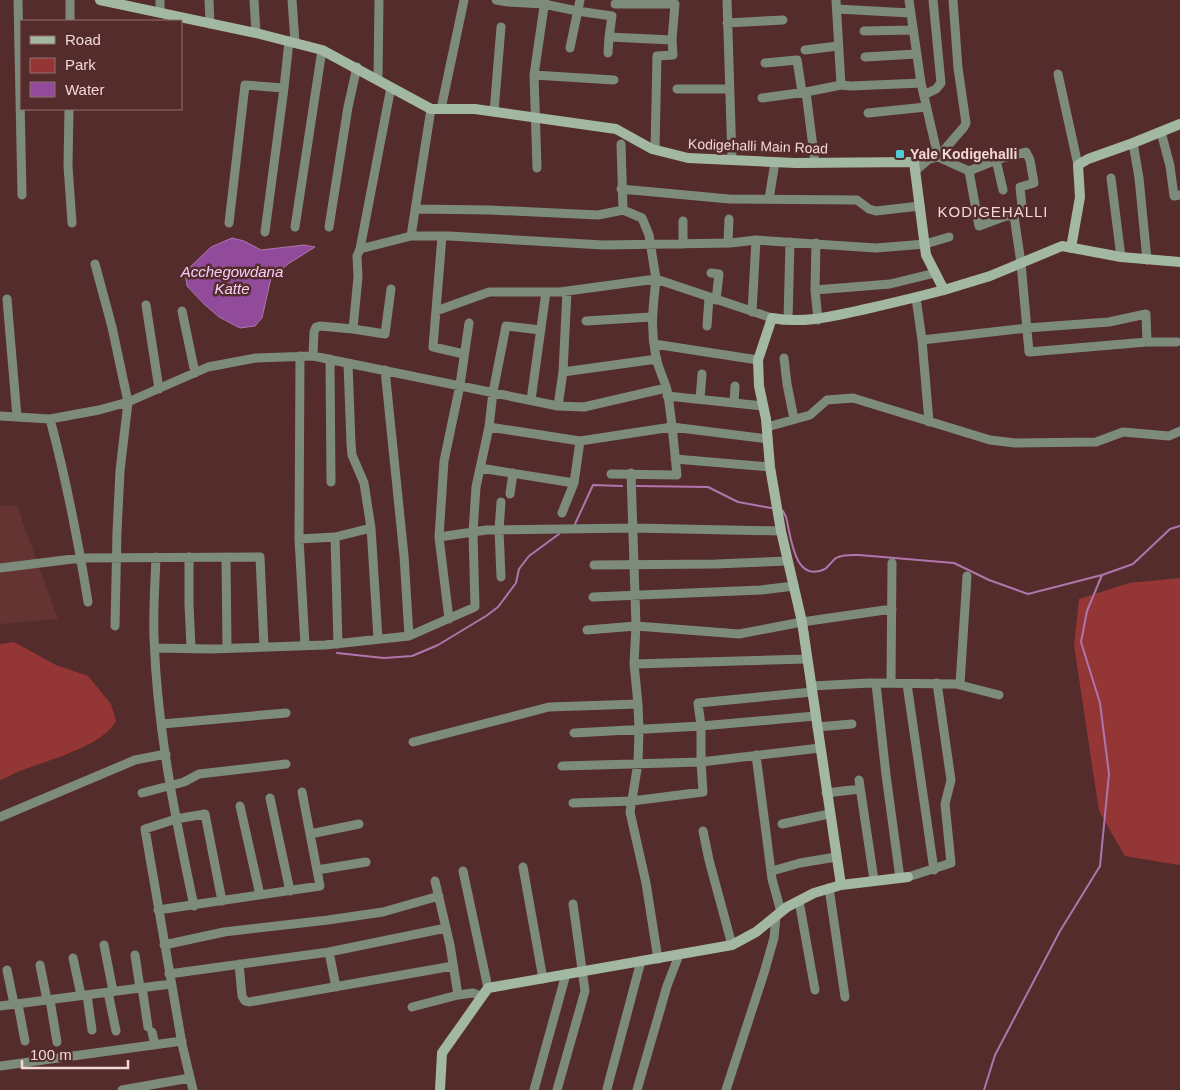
<svg xmlns="http://www.w3.org/2000/svg" width="1180" height="1090" font-family="Helvetica,sans-serif">
	<rect width="100%" height="100%" fill="#542c2b"/>
	<path fill="#633432" d="M0 506H17L58 619 0 624Z"/>
	<path fill="#943636" d="M1180 578V865H1179L1125 856 1099 811 1074 645 1079 599 1129 583Z
		M14 642 56 665 88 676 111 704 116 721C104 745 50 760 25 769 16 772 8 777 0 780V644Z"/>
	<path fill="#924b9b" stroke="#af75ad" d="M232 238 244 241 261 250 304 245 315 247 288 264 271 278 262 318 255 326 240 328 219 317 204 304 187 286 185 272 211 247Z"/>
	<g fill="none" stroke-linecap="round" stroke-linejoin="round">
		<path stroke="#af75ad" stroke-width="2" d="M637 486 708 487 738 502 771 508
			M783 511 786 517C791 536 794 584 825 569 829 566 832 561 836 558 843 554 852 555 859 555L954 563 989 580 1028 594 1102 575 1133 564 1170 529 1180 526
			M575 524 593 485 622 486
			M337 653 384 658 412 656 438 645 486 616 498 607 516 583 519 569 529 556 559 534
			M984 1090 995 1055 1060 931 1100 866 1109 774 1100 703 1081 642 1087 611 1102 575"/>
		<path stroke="#7d8b7c" stroke-width="9" d="M18 0 22 195
			M209 0 210 24
			M254 0 256 33
			M292 0 295 42
			M496 0 508 2 544 4 577 11 612 16 609 37 672 40
			M727 0 732 159
			M836 0 841 85
			M909 0 921 83 938 157 969 171 979 226 1006 216H1014L1022 207 1020 187 1034 183 1030 160 1026 152 996 160 1003 190
			M615 4H675L672 40 673 55 657 56 655 149
			M837 9 910 13
			M160 13V0
			M70 21V0
			M727 23 783 20
			M864 31 912 30
			M570 48 580 0
			M805 50 838 46
			M608 53 609 37
			M865 57 916 54
			M765 63 797 60 802 92
			M1058 74 1078 165
			M534 75 614 80
			M378 79 379 0
			M677 89H729
			M806 92 841 85 851 86 921 83
			M924 95 936 89 941 83 933 0
			M762 98 806 92 815 163
			M69 109 68 166 72 223
			M441 109 464 0
			M494 112 501 27
			M868 113 926 107
			M1161 132 1170 166 1174 196 1180 195
			M1133 143 1139 178 1147 260
			M621 144 623 210 642 218 649 235 656 279 772 318
			M537 168 534 75 545 0
			M915 171 929 159 938 157 964 127 966 123 958 68 953 0
			M969 171 996 160
			M1111 178 1121 257
			M621 189 729 199 857 200 869 209 876 211 920 206
			M769 199 775 162
			M415 209 490 210 598 215 623 210
			M1014 216 1021 263 1029 352 1147 342H1177
			M229 223 245 85 284 88
			M295 227 322 50
			M329 227 348 107 357 67
			M265 232 284 88 289 41
			M411 236 431 109
			M442 236 433 347 464 354
			M728 243 729 219
			M816 243 815 290 818 320
			M683 244V221
			M360 249 411 236H449L603 245 731 243 756 240 876 248 925 244 949 237
			M95 264 112 327 128 402 120 471 117 532 115 626
			M711 273 719 274 716 300
			M815 290 890 284 935 273
			M916 298 922 340 929 422
			M7 299 17 417
			M146 305 159 389
			M182 311 195 373
			M436 311 489 292H560L656 279C653 308 650 328 656 357 658 368 664 379 667 390 672 418 674 447 677 475L611 474
			M752 312 756 240
			M788 320 790 242
			M586 321 651 317
			M707 326 709 298
			M353 329 385 334 391 289
			M922 340 1027 328 1109 322 1146 314 1147 342
			M654 344 758 360
			M300 356 299 539 305 645
			M313 356 314 332 316 327 320 326 353 329 358 277 357 256 360 249 391 87
			M784 358 787 384 794 419
			M330 359 331 482
			M348 363 351 444 352 455 364 483 371 528 378 639
			M385 370 404 556 409 636
			M563 372 657 359
			M667 396 763 406
			M700 399 702 374
			M531 400 546 292
			M734 403 735 386
			M558 406 563 372 567 291
			M0 416 50 419 99 410 128 402 208 367 256 358 313 356 558 406 584 407 666 388
			M50 419C66 479 78 540 88 602
			M489 427 580 441 672 427 768 439
			M767 427 810 415 827 400 853 398 990 440 1015 443 1096 442 1123 432 1169 436 1180 431
			M675 459 770 467
			M480 468 574 483 580 441
			M631 473 636 626 634 664 638 704 639 730 638 763 630 812 646 883 658 959
			M510 494 513 473
			M501 502 499 530 501 577
			M562 513 574 483
			M335 537 371 528
			M439 537 473 532 476 487 489 427 493 392 506 326 541 330
			M299 539 335 537 338 644
			M156 557C155 584 153 611 154 637 157 728 175 817 194 906
			M189 557V604L191 648
			M226 557 227 648
			M594 565 716 564 788 561
			M0 568 81 558 260 557 264 647
			M593 597 761 590 794 586
			M449 619 439 537 444 461 460 385 469 323
			M587 630 636 626 739 634 802 622 892 609
			M155 648 210 649 325 645 409 636 475 607 473 532 486 530 634 528 781 531
			M634 664 807 659
			M891 683 892 563
			M876 684 886 775 900 878
			M907 684 934 870
			M960 684 967 576
			M811 686 870 683 956 684 999 695
			M815 716 701 726V762L820 748
			M162 724 286 713
			M817 727 852 724
			M574 733 701 726 698 703 812 692
			M413 742 549 707 638 704
			M756 755 772 879 781 912
			M562 766 701 762 703 792 632 801 573 803
			M859 780 874 880
			M142 793 184 782 199 774 286 764
			M826 793 860 789
			M270 798 290 891
			M240 806 260 895
			M0 817 135 760 166 754
			M782 824 829 814
			M703 831 709 860 732 945
			M310 834 359 824
			M523 867 543 979
			M317 870 366 862
			M463 871 488 988
			M772 871 800 863 836 857
			M908 877 951 863 945 804 951 780 937 683
			M435 881 450 945 458 995
			M829 888 845 997
			M799 901 815 990
			M158 910 320 886 302 792
			M104 945 113 991
			M164 945 224 932 328 920 383 912 439 896
			M329 952 336 987
			M135 955 140 988
			M73 958 81 995
			M239 964 242 996 245 1001 249 1002 453 966
			M40 965 47 1000
			M7 970 14 1004
			M169 974 329 952 446 928
			M142 987 148 1027
			M108 992 116 1031
			M87 995 92 1030
			M50 1000 57 1042
			M18 1004 25 1041
			M0 1006 171 984
			M412 1007 458 995 473 993 481 996
			M152 1032 155 1045
			M0 1066 182 1041
			M607 1089 641 961
			M122 1090 190 1078
			M193 1090 182 1044 145 829 176 819 205 814 222 901
			M534 1090 566 974
			M557 1090 585 991 573 904
			M637 1090 667 986 679 955
			M726 1090 764 973 774 938 776 917"/>
		<path stroke="#a3b8a2" stroke-width="10" d="M100 0 256 33 322 50 431 109H475L616 129 652 149 688 158 796 163 914 162 926 255 944 290 990 276 1062 246 1121 257 1180 262
			M1071 248 1080 197 1078 165 1088 159 1133 143 1180 124
			M841 885 802 622 781 531 770 467 766 419 759 386 758 360 772 318C804 324 834 316 866 309 892 303 918 297 944 290
			M440 1090 442 1053 488 988 732 945 756 932 787 907 814 893 841 885 908 877"/>
	</g>
	<rect fill="#52ccd6" stroke="#542c2b" stroke-width="2" x="895" y="149" width="10" height="10" rx="2.5"/>
	<g text-anchor="middle" dominant-baseline="central" stroke-width="5" stroke-linejoin="round" paint-order="stroke">
		<g font-size="14" fill="#f2d8d6" stroke="#542c2b">
			<text transform="translate(758 146) rotate(2)">Kodigehalli Main Road</text>
		</g>
		<g font-size="14" font-weight="bold" fill="#f2d8d6" stroke="#542c2b" text-anchor="start">
			<text x="910" y="154">Yale Kodigehalli</text>
		</g>
		<g font-size="15" letter-spacing="1" fill="#f2d8d6" stroke="#542c2b">
			<text x="993" y="211">KODIGEHALLI</text>
		</g>
		<g font-size="15" font-style="italic" fill="#f6d0fa" stroke="#542c2b">
			<text x="232" y="271">Acchegowdana<tspan x="232" dy="17">Katte</tspan></text>
		</g>
	</g>
	<rect x="20" y="20" width="162" height="90" fill="#542c2b" stroke="#93716f"/>
	<rect x="30" y="36" width="25" height="8" fill="#a3b8a2" stroke="#93716f"/>
	<text x="65" y="45" font-size="15" fill="#f2d8d6">Road</text>
	<rect x="30" y="58" width="25" height="15" fill="#943636" stroke="#93716f"/>
	<text x="65" y="70" font-size="15" fill="#f2d8d6">Park</text>
	<rect x="30" y="82" width="25" height="15" fill="#924b9b" stroke="#93716f"/>
	<text x="65" y="95" font-size="15" fill="#f2d8d6">Water</text>
	<path d="M22 1060v8h106v-8" fill="none" stroke="#f2d8d6" stroke-width="2.5"/>
	<text x="30" y="1060" font-size="15" fill="#f2d8d6" stroke="#542c2b" stroke-width="4" paint-order="stroke">100 m</text>
</svg>
